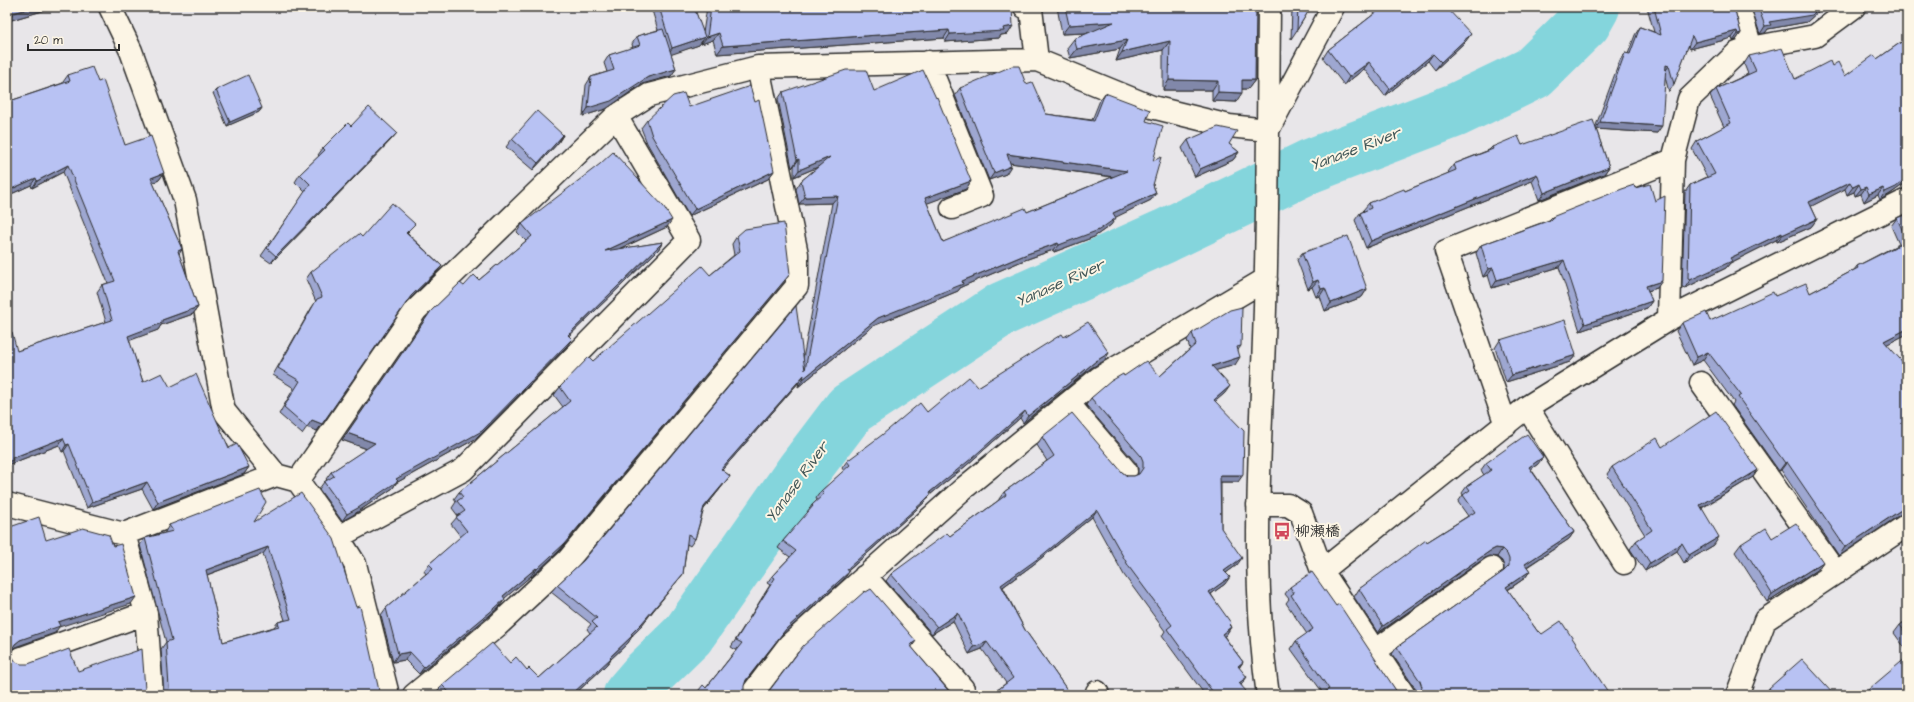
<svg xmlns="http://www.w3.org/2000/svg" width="1914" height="702" font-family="'Architects Daughter','Klee One',sans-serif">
	<rect width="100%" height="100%" fill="#e8e6e9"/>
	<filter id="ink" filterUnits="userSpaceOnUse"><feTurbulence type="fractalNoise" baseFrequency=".025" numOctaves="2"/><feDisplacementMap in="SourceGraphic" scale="8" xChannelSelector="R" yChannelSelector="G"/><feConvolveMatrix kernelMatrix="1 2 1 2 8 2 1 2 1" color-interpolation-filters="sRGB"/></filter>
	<g filter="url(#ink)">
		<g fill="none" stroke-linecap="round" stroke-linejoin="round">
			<path stroke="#84d5dc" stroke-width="54" d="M630 695 649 673 688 635 803 471 850 409 1002 309 1165 236 1310 166 1456 110 1533 73 1584 23 1593 7"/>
			<g stroke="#2b2b2b" stroke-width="25">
				<path id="minor" d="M110 7 131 51 185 200 224 411 276 475
					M1025 7 1031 9 1037 60
					M1739 7 1751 48
					M928 62 982 196 952 208
					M1669 319 1907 200
					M1701 383 1836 573
					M1068 403 1126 471
					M1527 407 1624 563
					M1506 425 1446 251 1673 160 1689 99 1737 53 1751 48 1815 36 1854 7
					M298 481 416 310 616 116 649 95 758 67 1037 60 1152 107 1229 126 1268 130 1333 7
					M7 504 124 534 276 475 298 481 338 537 355 564 388 695
					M1258 505H1288L1301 513 1322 571
					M124 534 146 613 152 695
					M338 537 463 470 689 240 616 116
					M865 576 963 689
					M1375 651 1492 568
					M19 659 146 613
					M1097 692 1098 695
					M414 695 497 626 568 560 797 286V254L758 67
					M751 695 789 645 964 488 1099 378 1266 279
					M1268 695C1251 577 1260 457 1264 339 1268 229 1268 118 1269 7
					M1404 695 1322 571 1527 407 1669 319 1673 160
					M1737 695 1765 620 1907 525"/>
			</g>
			<use href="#minor" stroke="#fcf5e5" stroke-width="22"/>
		</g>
		<path fill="#9ea7d1" stroke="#2b2b2b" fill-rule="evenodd" d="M7 7H56L8 21 7 20Z
			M545 7H554L547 10Z
			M651 7H694L703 33 707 7H1012L1008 34 1001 35 999 38 945 42 944 38 717 54 713 40 701 44 702 41 699 45 671 54 676 69 671 76 642 84 606 109 583 116 586 85 591 77 607 72 604 63 609 55 633 48 632 44 637 36 658 30Z
			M1049 7H1256L1255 80 1248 89H1242L1236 102 1212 101V90H1163V50L1116 61 1120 49 1070 58 1067 48 1074 39 1089 33 1062 34 1057 7 1050 9Z
			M1292 7H1311L1297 30 1291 39Z
			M1377 7H1446L1466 41 1435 70 1428 61 1385 96 1364 69 1344 85 1323 58 1328 50 1379 10Z
			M1647 7H1734L1741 33 1736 40 1733 41 1732 38 1690 49 1688 46 1674 84 1669 92 1665 77 1657 133 1596 129 1609 167 1604 174 1539 200 1532 181 1366 248 1355 220 1360 213 1364 211 1363 210 1369 203 1405 191 1449 173 1448 172 1454 164 1489 150 1492 147 1522 145 1595 128 1620 60 1625 53 1628 54 1635 35 1640 27 1654 32Z
			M1751 7H1823L1807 22 1768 29 1765 33 1760 34Z
			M1907 38V182L1890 194 1880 200 1878 195 1864 202 1861 194 1855 196 1854 192 1847 195 1845 189 1811 206 1817 219 1811 227 1777 242 1776 240 1730 263 1726 268 1685 288 1682 287 1685 192 1690 185 1707 177 1692 149 1697 141 1724 127 1710 96 1716 89 1748 74 1744 64 1749 56 1795 79 1832 66 1845 76 1877 59Z
			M68 75 98 82 125 145 164 173 159 180 153 183 182 249 179 254 198 307 193 314 161 325 158 330 129 340 143 382 170 387 229 448 249 467 244 474 153 509 142 489 87 508 64 451 62 452 59 445 10 464 8 467 17 351 106 322 97 292 102 285 108 283 63 172 32 188 31 185 7 196V102L63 83V82Z
			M1026 84 1046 114 1092 120 1100 100 1105 93 1146 121 1153 161V185L1156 193 1151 200 1115 217 1111 225 1094 237 1054 252 1053 250 1022 261 961 287 958 291 873 326 798 387 799 382 722 470 730 476 724 484 704 509 695 539 690 546 687 544 683 574 677 581 637 631 632 635 628 643 611 659 606 665 574 695H439L437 692 442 685 510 663 527 670 539 678 590 633 587 629 591 624 551 592 557 585 803 359 832 203 799 204 796 189 801 181 818 167 794 177V166L792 168 778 99 783 92 874 91 971 181 966 189 927 203 943 242 1027 212 1112 177 1010 163 1006 174 989 180 955 95 960 88Z
			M216 90 262 108 259 112 227 126 213 93Z
			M689 107 774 171 768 179 689 216 647 143 641 128 647 120Z
			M351 126 391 140 271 263 261 256 305 192 295 182 300 174 319 156 318 155 323 148Z
			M563 135 558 143 533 170 506 147 512 139Z
			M1188 140 1229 144 1239 152 1233 160 1195 177 1182 148Z
			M1907 214V334L1887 344 1907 510 1839 556 1781 470 1779 471 1732 405 1734 402 1703 360 1692 365 1676 331 1682 323 1710 321 1775 296 1810 293 1854 270 1857 266 1899 244 1891 226 1897 218Z
			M1552 217 1657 288 1648 291 1652 301 1647 308 1580 331 1559 267 1492 288 1488 275 1483 277 1476 253 1481 245 1549 220Z
			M522 224 667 227 620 249 663 242 658 250 569 336 572 339 567 346 477 438 396 483 393 488 353 515 342 521 319 489 324 482 327 480 326 479 331 472 367 449 342 440 431 311 464 286 479 280 526 241 517 232Z
			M409 231 407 233 442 266 436 273 406 303 317 431 307 427 302 434 279 414 294 388 273 375 312 307 316 302 306 279 311 272Z
			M737 236 784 281 559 551 532 577 531 576 504 598 500 606 490 615 419 674 405 660 393 662 381 615 386 608 426 574 424 571 429 564 461 537 451 524 458 516 452 508 456 502 454 499 459 492 563 407 554 395 560 387 593 361 710 275 734 255 732 244Z
			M1302 253 1367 289 1362 297 1325 311 1320 296 1316 297 1312 287 1308 289 1297 260Z
			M1192 333 1241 346 1238 350 1235 365 1216 370 1225 393 1215 401 1238 482H1221V528L1237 565 1226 573 1225 584 1211 594 1231 627 1226 635 1224 636 1243 662 1239 668 1243 695H1205L1162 636 1165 631 1124 575 1092 517 1034 564 1003 587 1025 630 1070 694V695H993L995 692 1006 683 982 649 969 654 953 621 932 634 886 581 891 574 950 536 999 500V499L1004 492 1047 461 1037 445 1042 437 1122 472 1127 476H1134L1138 474V468L1136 463 1086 405 1091 398 1124 376H1160L1190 349 1187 340Z
			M1064 337 1104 361 1091 368 1023 423 1020 418 967 465 931 494 926 501 917 509 848 571 844 579 781 636 706 688 736 650 731 647 770 585 767 583 772 576 790 557 778 548 783 541 808 513 807 512 812 505 817 500 816 498 821 491 844 471 842 468 847 461 927 412 978 387Z
			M1500 340 1576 355 1570 362 1506 382 1495 348Z
			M1662 447 1758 470 1753 477 1702 508 1714 545 1684 563 1677 551 1645 571 1630 549 1636 541 1645 535 1607 474 1612 467Z
			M1486 463 1538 464 1531 469 1574 532 1569 539 1527 567 1530 571 1525 578 1508 590 1538 632 1542 634 1610 695H1416L1415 688 1392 654 1397 647 1504 571V566L1502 561 1497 557 1490 556 1485 558 1378 633 1354 597 1359 589 1427 542 1468 516 1458 502 1463 495 1462 493 1467 486 1484 475 1481 470Z
			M254 522 380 695H164L161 649 166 642 140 545 145 538 165 533V532L169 525ZM263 554 285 620 278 622 274 627 223 642 207 575Z
			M1741 544 1823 562 1818 569 1767 602 1735 552Z
			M1290 587 1336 606 1399 695 1323 693 1291 649 1296 641 1307 634 1286 603 1289 599 1285 594Z
			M1907 620V651L1894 633 1900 625Z
			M1769 688 1835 695H1764Z"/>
		<path fill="#8188aa" stroke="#2b2b2b" d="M35 7H56L8 21 13 13Z
			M549 7H554L547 10Z
			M1051 7H1057L1050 9Z
			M1820 7H1823L1807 22 1768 29 1765 33 1760 34 1765 26 1769 22Z
			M1114 22 1107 32 1062 34 1069 25Z
			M1013 26 1008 34 1001 35 999 38 945 42 950 34 1003 28Z
			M949 30 944 38 717 54 723 46Z
			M1737 31 1732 38 1690 49 1695 42Z
			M719 33 713 40 701 44 707 37Z
			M1741 33 1736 40 1733 41 1738 34Z
			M1471 34 1466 41 1435 70 1441 62Z
			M705 37 699 45 667 56 672 48Z
			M1127 40 1120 49 1070 58 1077 49Z
			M1170 41 1163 50 1116 61 1122 52Z
			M1433 54 1428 61 1385 96 1390 89Z
			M1369 62 1364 69 1344 85 1349 77Z
			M1666 65 1669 66 1664 73Z
			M676 69 671 76 642 84 606 109 583 116 588 108 648 77Z
			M1169 80 1218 81 1212 90H1163Z
			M1242 80H1255L1248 89H1236Z
			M1218 92 1242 93 1236 102 1212 101Z
			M262 108 259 112 227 126 230 122Z
			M1600 122 1662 126 1657 133 1595 129Z
			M397 133 391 140 271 263 276 256Z
			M563 135 558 143 533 170 538 163Z
			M1239 152 1233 160 1195 177 1200 169Z
			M1007 154 1127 171 1122 178 1002 162Z
			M830 157 825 164 794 177 799 170Z
			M799 159 794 166 792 168 797 160Z
			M68 165 63 172 32 188 37 181Z
			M1011 166 1006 174 989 180 994 173Z
			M1609 167 1604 174 1539 200 1544 193Z
			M774 171 768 179 689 216 695 209Z
			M164 173 159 180 147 185 151 178Z
			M1537 174 1532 181 1366 248 1371 241Z
			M36 178 31 185 7 196V191Z
			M1907 178V182L1890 194 1880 200 1885 192Z
			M971 181 966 189 920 206 925 198Z
			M1850 182 1845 189 1804 210 1809 202Z
			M1859 184 1854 192 1847 195 1853 187Z
			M1866 187 1861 194 1855 196 1861 189Z
			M1883 188 1878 195 1864 202 1869 194Z
			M1156 193 1151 200 1108 221 1113 213Z
			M838 196 832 203 799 204 805 197Z
			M1116 218 1111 225 1094 237 1054 252 1059 245Z
			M1817 219 1811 227 1777 242 1782 235Z
			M672 220 667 227 600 258 605 251Z
			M1782 233 1776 240 1730 263 1726 268 1685 288 1690 280 1730 258Z
			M663 242 658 250 563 342 568 335Z
			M1058 243 1053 250 1022 261 961 287 958 291 873 326 798 387 803 379 878 318 962 281 1027 254Z
			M182 249 178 256V251Z
			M1564 260 1559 267 1492 288 1497 280Z
			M442 266 436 273 406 303 411 296Z
			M1493 268 1488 275 1483 277 1488 269Z
			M790 274 784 281 559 551 532 577 537 569Z
			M1318 280 1312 287 1308 289 1313 282Z
			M1662 281 1657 288 1641 293 1646 286Z
			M1325 288 1320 296 1316 297 1321 289Z
			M1367 289 1362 297 1325 311 1331 303Z
			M1652 301 1647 308 1580 331 1585 324Z
			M198 307 193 314 161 325 158 330 123 343 128 336 162 320Z
			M1907 329V334L1878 349 1884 341Z
			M572 339 567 346 477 438 396 483 393 488 353 515 342 521 347 514 396 479Z
			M1708 352 1703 360 1692 365 1697 357Z
			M1109 353 1104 361 1091 368 1023 423 1028 416 1096 361Z
			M1576 355 1570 362 1506 382 1512 375Z
			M1240 357 1235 365 1207 373 1212 366Z
			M804 375 799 382 716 477 721 469Z
			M1230 386 1225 393 1209 407 1214 400Z
			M1025 411 1020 418 967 465 931 494 926 501 917 509 842 576 847 569 930 492Z
			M312 420 322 424 317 431 306 427Z
			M347 433 375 443 370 450 342 440Z
			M63 438 59 445 10 464 8 467 7 468V462L12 458Z
			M69 444 64 451 62 452 66 445Z
			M1543 457 1538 464 1524 474 1529 467Z
			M1787 462 1781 470 1779 471 1785 463Z
			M249 467 244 474 153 509 158 502Z
			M1758 470 1753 477 1694 512 1700 505Z
			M1220 475H1243L1238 482H1215Z
			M730 476 724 484 699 515 704 507Z
			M147 482 142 489 87 508 92 502Z
			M1907 506V510L1839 556 1845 547Z
			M1097 510 1092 517 1034 564 996 592 1001 585Z
			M1574 532 1569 539 1520 571 1525 564Z
			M1719 537 1714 545 1684 563 1689 555Z
			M1682 543 1677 551 1645 571 1650 563Z
			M268 547 263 554 201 577 206 570Z
			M1496 548 1502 549 1497 557 1490 556 1485 558 1378 633 1383 626 1490 551Z
			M1242 558 1237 565 1219 578 1224 571Z
			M1823 562 1818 569 1767 602 1772 594Z
			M536 568 531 576 498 604 503 596Z
			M1530 571 1525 578 1501 594 1506 587Z
			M849 572 844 579 781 636 741 687 786 629Z
			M683 574 677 581 637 631 626 641 631 634Z
			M1230 577 1225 584 1204 599 1209 592Z
			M136 597 131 604 59 627 55 633 15 647 10 651 15 644 20 640 58 622Z
			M505 599 500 606 490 615 419 674 424 667Z
			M958 613 953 621 932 634 937 627Z
			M1231 627 1226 635 1217 641 1222 634Z
			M633 635 628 643 611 659 606 665 574 695H571Z
			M916 641 911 648 910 645Z
			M987 642 982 649 969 654 974 647Z
			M410 652 405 660 393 662 398 654Z
			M1243 662 1238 669V666Z
			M1247 677 1242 684 1234 690 1239 683Z"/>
		<path fill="#b8c2f3" stroke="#2b2b2b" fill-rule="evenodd" d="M9 7H35L13 13Z
			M659 7H694L705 37 672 48Z
			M711 7H1012L1013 26 1003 28 1004 31 950 34 949 30 723 46 719 33 707 37Z
			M1065 7H1256L1255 80H1242V93L1218 92V81L1169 80 1170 41 1122 52 1127 40 1077 49 1074 39 1114 22 1069 25Z
			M1298 7H1311L1297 30Z
			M1383 7H1446L1471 34 1441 62 1433 54 1390 89 1369 62 1349 77 1328 50Z
			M1654 7H1734L1741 33 1738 34 1737 31 1695 42 1692 36 1674 84 1669 66 1666 65 1662 126 1600 122 1625 53 1630 54 1640 27 1661 35Z
			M1758 7H1820L1812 15 1769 22 1771 25 1765 26Z
			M663 29 676 69 648 77 611 101 588 108 591 77 614 70 609 55 640 45 637 36Z
			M1907 38V178L1896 187 1885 192 1883 188 1869 194 1866 187 1861 189 1859 184 1853 187 1850 182 1809 202 1817 219 1782 235V233L1730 258 1732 261 1690 280 1688 279 1690 185 1715 174 1697 141 1731 123 1716 89 1756 71 1749 56 1782 48 1795 79 1830 61 1832 66 1838 62 1845 76 1874 55 1877 59Z
			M1012 66H1019L1026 84 1032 82 1046 114 1094 121 1105 93 1150 110 1146 121 1163 126 1153 161 1161 157 1153 185 1156 193 1113 213 1116 218 1099 230 1059 245 1058 243 1027 254 962 281 963 284 878 318 803 379 804 375 721 469 730 476 704 507 695 539 688 534 683 574 642 623 631 634 633 635 610 657 611 658 571 695H445L449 692 442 685 492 643 510 663 516 657 527 670 529 668 539 678 597 627 592 622 597 618 557 585 583 561 796 306 805 370 838 196 805 197 801 181 830 157 799 170V159L797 160 783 92 846 70H866L874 91 923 70 936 98 937 97 971 181 925 198 943 242 1025 208 1027 212 1127 171 1007 154 1011 166 994 173 960 88Z
			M92 67 98 82 103 80 125 145 151 136 164 173 151 178 182 249 178 251 198 307 162 320V323L128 336 143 382 162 373 170 387 196 374 229 448 237 444 249 467 158 502 147 482 92 502 69 444 66 445 63 438 12 458 13 460 7 462V334L12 332 17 351 112 320 102 285 115 281 68 165 37 181 36 178 7 191V102L70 81 68 75Z
			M248 75 262 108 230 122 216 90Z
			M750 86 755 102 759 100 774 171 695 209 652 136 647 120 673 96 684 93 689 107Z
			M369 107 397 133 276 256 267 248 310 184 300 174 325 150 323 148 348 123 351 126Z
			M537 111 563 135 538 163 512 139Z
			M1593 120 1609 167 1544 193 1537 174 1371 241 1360 213 1371 208 1369 203 1404 189 1405 191 1456 170 1454 164 1493 149 1492 147 1518 136 1522 145Z
			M1218 127 1237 131 1229 144 1239 152 1200 169 1188 140Z
			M613 152 664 207 672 220 605 251 663 242 568 335 572 339 482 431 396 479 398 481 358 508 347 514 324 482 334 476 331 472 375 443 347 433 431 311 460 283 464 286 474 275 479 280 532 236 522 224 600 164Z
			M1650 184 1655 201 1665 196 1662 281 1646 286 1652 301 1585 324 1564 260 1497 280 1493 268 1488 269 1481 245 1553 219 1552 217 1622 189 1634 185 1635 188Z
			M392 203 415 224 406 233 442 266 411 296 322 424 312 420 307 427 284 407 300 381 278 368 317 299 322 297 311 272 359 234 362 237Z
			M1907 214V329L1884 341 1907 367V506L1845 547 1787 462 1785 463 1738 397 1741 395 1708 352 1697 357 1682 323 1706 312 1710 321 1773 292 1775 296 1806 283 1810 293 1858 268 1857 266 1907 241 1897 218Z
			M784 223 790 274 564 544 537 569 536 568 503 596 505 599 495 608 424 667 410 652 398 654 386 608 433 568 429 564 467 531 456 517 465 511 457 501 463 497 459 492 570 401 560 387 589 357 593 361 702 266 710 275 740 251 737 236 745 229Z
			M1348 236 1367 289 1331 303 1325 288 1321 289 1318 280 1313 282 1302 253Z
			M1242 307 1241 346 1237 347 1240 357 1212 366 1230 386 1214 400 1244 431 1243 475H1220L1221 528 1242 558 1224 571 1230 577 1209 592 1231 623 1229 625 1231 627 1222 634 1243 662 1238 666 1247 677 1239 683 1246 691 1240 695H1215L1167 629 1172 625 1129 567 1097 510 1040 557 1001 585 1025 630 1070 694 1069 695H996L995 692 1013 678 987 642 974 647 958 613 937 627 891 574 947 533 950 536 1006 495 1004 492 1054 456 1042 437 1072 413 1122 472 1127 476H1134L1139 474 1143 468V461L1141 456 1091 398 1111 381 1123 374 1124 376 1146 361 1160 376 1196 344 1192 333 1230 310Z
			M1565 320 1576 355 1512 375 1500 340Z
			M1088 322 1109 353 1096 361 1028 416 1025 411 972 458 930 492 931 494 923 502 847 569 849 572 786 629 746 680 744 686V692L746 695H695L703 685 706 688 742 643 736 640 775 578 772 576 796 551 783 541 813 506 812 505 824 494 821 491 850 465 847 461 882 435 920 403 927 412 969 377 978 387 1062 334 1064 337Z
			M1716 411 1758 470 1700 505 1719 537 1689 555 1682 543 1650 563 1636 541 1652 530 1612 467 1657 438 1662 447Z
			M1527 434 1543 457 1529 467 1574 532 1525 564 1530 571 1506 587 1538 632 1539 631 1542 634 1561 621 1610 695H1419L1420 693 1422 687 1420 681 1397 647 1504 571 1509 566V559L1507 554 1502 549 1496 548 1490 551 1383 626 1359 589 1426 540 1427 542 1475 512 1463 495 1470 490 1467 486 1491 470 1486 463Z
			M260 490 266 502 254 522 301 493 334 539 356 607 360 606 380 695H167L168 693 169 687 166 642 172 640 145 538 173 531 169 525ZM268 547 291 619 278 622 279 626 223 642 206 570Z
			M39 517 46 540 83 528 109 535 113 546 121 544 136 597 58 622 60 626 20 640 15 644 12 649V656L16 662 21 664H28L69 649 78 671 142 649 145 689 147 695H7V528Z
			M1796 523 1823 562 1772 594 1741 544 1766 528 1772 538Z
			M1312 572 1336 606 1339 604 1399 695H1320L1329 689 1296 641 1313 629 1291 595 1294 593 1290 587Z
			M871 589 916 641 910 645 952 695H766L803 646 865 591 866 592Z
			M1907 620V635L1900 625Z
			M1907 657V695H1862Z
			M1802 659 1835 695H1776L1769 688Z"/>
	</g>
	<defs>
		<g id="bus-bare" transform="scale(1.38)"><path d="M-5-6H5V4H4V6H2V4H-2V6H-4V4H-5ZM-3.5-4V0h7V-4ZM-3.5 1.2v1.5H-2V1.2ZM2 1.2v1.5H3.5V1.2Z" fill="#d1495b" stroke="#fcf5e5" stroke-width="2.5" paint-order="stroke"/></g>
	</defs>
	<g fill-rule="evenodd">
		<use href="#bus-bare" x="1282" y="531"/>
	</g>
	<g text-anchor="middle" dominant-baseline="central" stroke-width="4" stroke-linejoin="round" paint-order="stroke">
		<g font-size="15" font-weight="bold" fill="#2b2b2b" stroke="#fcf5e5" text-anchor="start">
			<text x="1295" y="531">柳瀬橋</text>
		</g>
		<g font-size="16" font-style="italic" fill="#415657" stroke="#fcf5e5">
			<text transform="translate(1355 149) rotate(-21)">Yanase River</text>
			<text transform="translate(1060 283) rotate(-24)">Yanase River</text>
			<text transform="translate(797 482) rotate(-54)">Yanase River</text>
		</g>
	</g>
	<rect width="1914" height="702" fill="none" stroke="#fcf5e5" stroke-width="24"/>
	<rect x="12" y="12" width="1890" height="678" fill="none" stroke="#2b2b2b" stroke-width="1.5" filter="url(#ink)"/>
	<path d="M28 44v6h91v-6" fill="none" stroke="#2b2b2b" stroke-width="2"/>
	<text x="34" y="44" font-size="12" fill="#2b2b2b" stroke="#fcf5e5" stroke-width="3" paint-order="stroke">20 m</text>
</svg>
